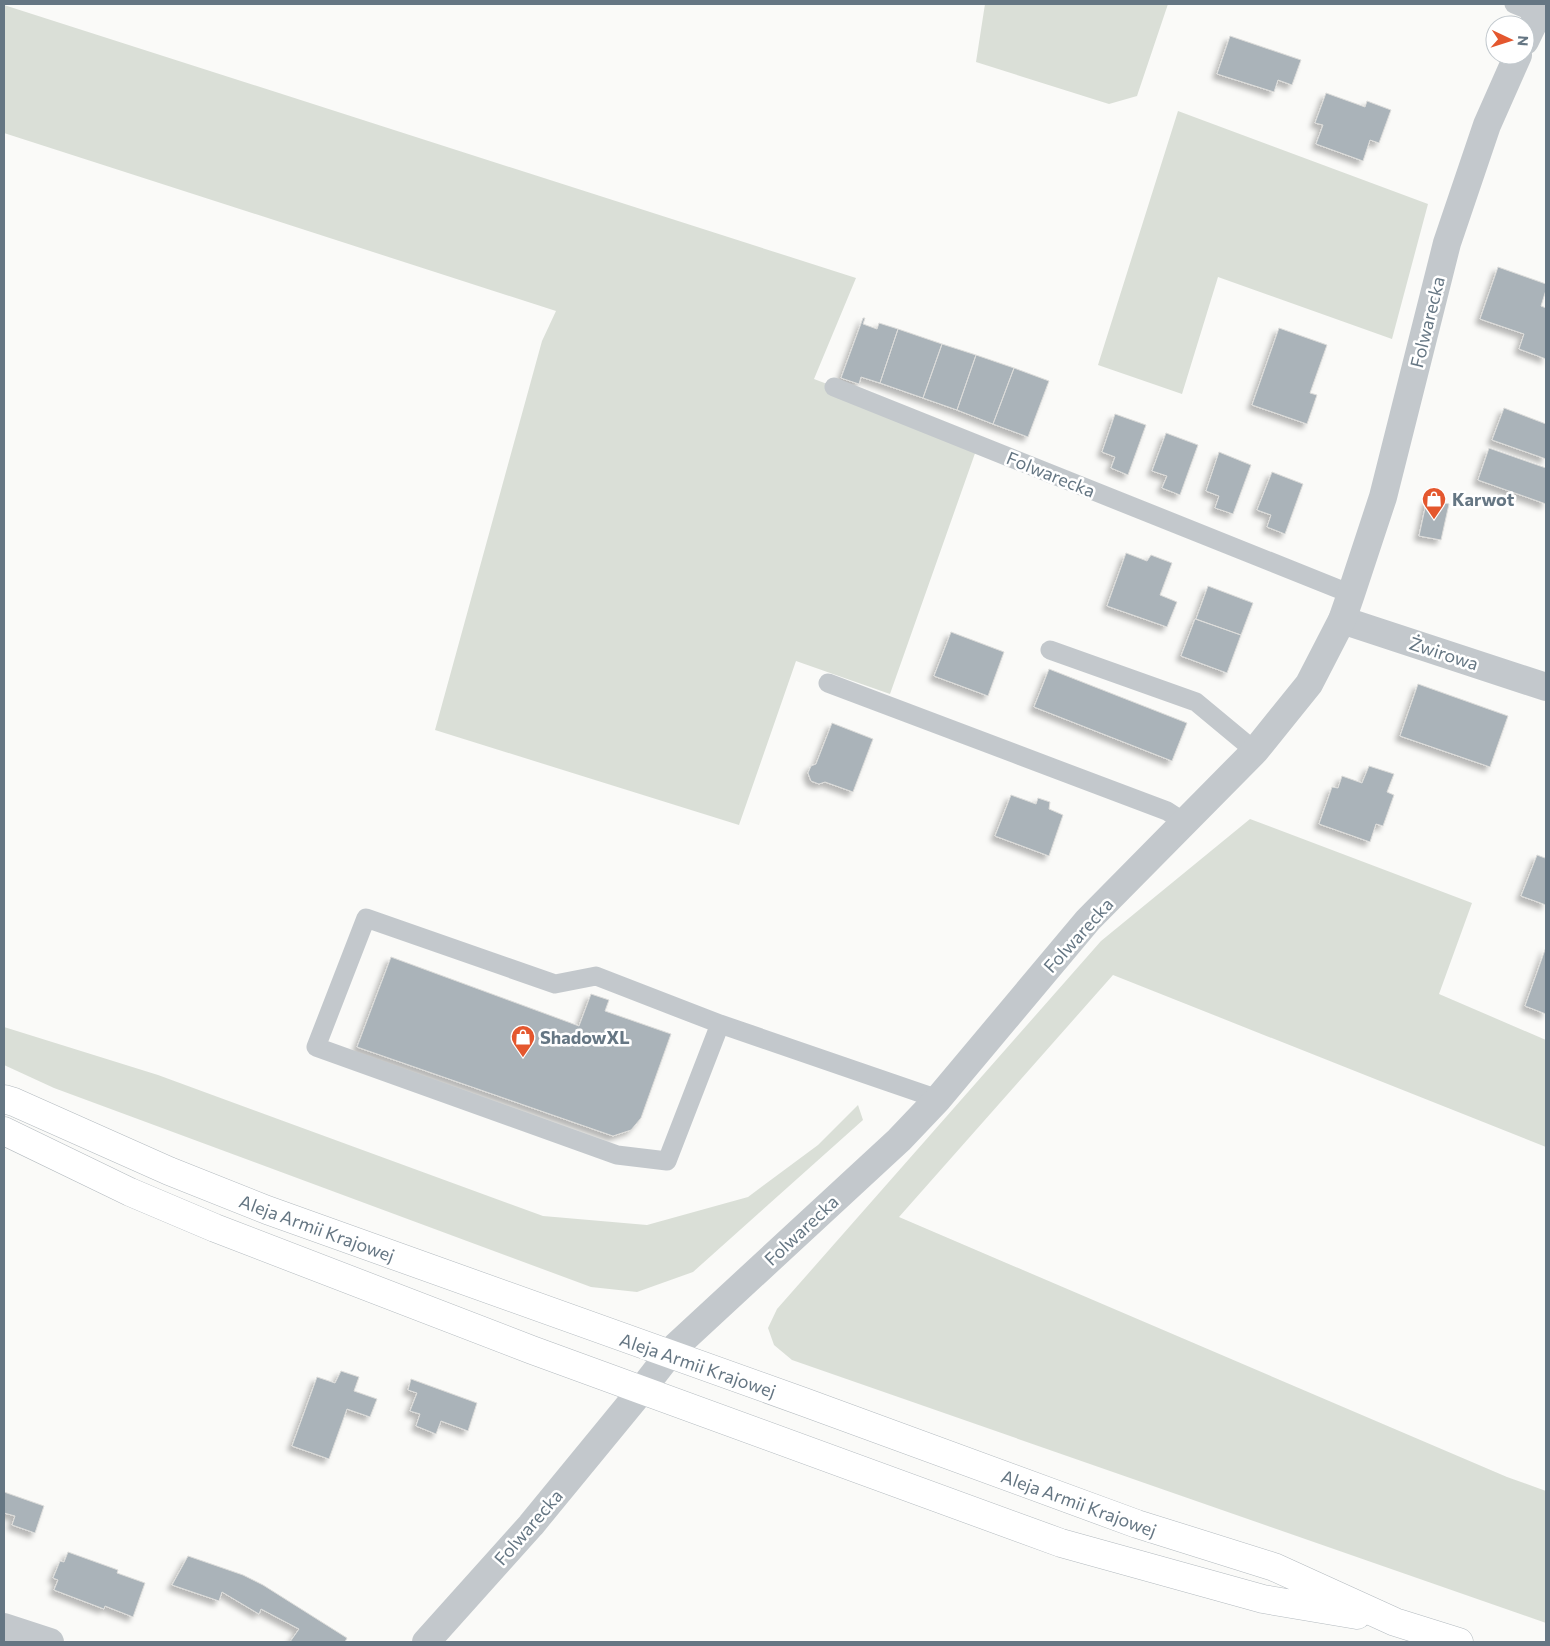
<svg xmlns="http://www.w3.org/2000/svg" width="1550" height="1646" font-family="Commissioner,sans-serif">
	<defs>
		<filter id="shadow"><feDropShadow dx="-4.5" dy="4.5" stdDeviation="2.5" flood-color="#0004"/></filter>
	</defs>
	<rect width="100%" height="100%" fill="#fafaf8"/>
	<path fill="#dadfd7" d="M985 4H1168L1137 96 1109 104 976 62Z
		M4 5 856 278 814 379 979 442 890 694 796 661 739 825 435 730 542 341 556 311 4 133Z
		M1178 111 1428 204 1392 339 1218 277 1182 394 1098 365Z
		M1250 819 1472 903 1439 994 1546 1040V1147L1113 975 899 1217 1507 1477 1546 1491V1623L792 1360 774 1345 768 1328 777 1309 1101 941Z
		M4 1027 158 1075 543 1216 647 1225 748 1197 818 1145 858 1105 863 1120 693 1272 637 1292 591 1287 54 1088 4 1065Z"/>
	<path fill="#aab3b9" stroke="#dcdcda" filter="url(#shadow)" d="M1230 36 1301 60 1292 85 1278 80 1274 92 1217 74Z
		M1326 93 1365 107 1367 101 1391 110 1379 143 1370 140 1363 161 1316 144 1323 125 1315 123Z
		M1498 267 1546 284V290L1541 306 1546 308V359L1519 349 1524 334 1480 319Z
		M863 318H865L863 324 877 329 879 323 898 329 880 383 861 377 859 384 841 378Z
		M1279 328 1327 345 1310 393 1317 395 1307 424 1252 405Z
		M898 329 942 344 923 398 880 383Z
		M942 344 976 355 957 410 923 398Z
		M976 355 1014 368 993 424 957 410Z
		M1014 368 1049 381 1028 437 993 424Z
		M1504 408 1546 424V459L1492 440Z
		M1115 414 1146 425 1128 475 1111 468 1115 457 1102 452Z
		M1166 433 1198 445 1180 495 1162 488 1167 476 1152 471Z
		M1489 448 1546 468V504L1478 480Z
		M1219 452 1251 465 1233 514 1215 508 1219 496 1206 491Z
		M1272 472 1303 484 1285 534 1267 527 1271 515 1257 510Z
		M1427 499 1449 504 1441 540 1419 536Z
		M1126 553 1147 561 1151 555 1172 563 1160 595 1177 602 1167 627 1107 606Z
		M1208 586 1253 603 1241 635 1196 619Z
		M1195 619 1241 635 1227 673 1181 656Z
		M951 632 1004 652 988 696 934 676Z
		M1049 669 1187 723 1172 761 1034 707Z
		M1418 684 1508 716 1490 767 1400 736Z
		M832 723 873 739 853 792 825 782 819 784 811 781 808 773 811 766 816 764Z
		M1369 766 1394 774 1387 792 1394 795 1383 826 1376 824 1370 842 1319 824 1332 787 1338 788 1342 776 1362 783Z
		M1011 795 1036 804 1038 798 1050 802 1049 809 1063 815 1049 856 995 836Z
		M1537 855 1545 858 1546 855V905L1521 896Z
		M1546 947V1014L1525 1006Z
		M391 957 579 1026 591 994 609 1000 605 1011 671 1034 641 1118 631 1130 613 1136 357 1047Z
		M341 1371 359 1377 354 1391 377 1399 370 1417 347 1409 329 1459 292 1446 317 1377 335 1383Z
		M411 1379 477 1403 468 1431 441 1421 436 1434 416 1426 420 1414 410 1411 417 1393 408 1390Z
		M4 1492 44 1506 35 1533 12 1525 15 1516 4 1513Z
		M68 1552 118 1570 117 1573 145 1583 133 1617 105 1606 104 1609 54 1590 58 1580 53 1578 60 1561 64 1562Z
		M188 1556 243 1575 263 1585 347 1638 345 1642H290L299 1629 261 1609 259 1614 222 1592 219 1601 172 1585Z"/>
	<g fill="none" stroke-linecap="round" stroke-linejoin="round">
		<g stroke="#b3babf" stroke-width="29">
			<path id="secondary" d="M4 1099 14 1102 169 1171 267 1210 804 1402 1137 1524 1274 1567 1395 1622 1459 1642
				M4 1131 130 1192 215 1228 532 1350 1061 1543 1263 1599 1357 1615"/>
		</g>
		<path stroke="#c3c8cc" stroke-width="19" d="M1514 4 1538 14
			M834 387 1351 594
			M1050 650 1196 702 1255 751
			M828 683 1167 811 1184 822
			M720 1024 596 976 555 984 366 918 316 1047 617 1155 667 1161 720 1024 938 1099"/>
		<path stroke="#c3c8cc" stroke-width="28" d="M1342 620 1546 687
			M4 1627 50 1642"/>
		<path stroke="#c3c8cc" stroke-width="28" d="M1525 41 1543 4
			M426 1642 531 1525 636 1397 674 1348 899 1140 938 1099 1088 920 1255 751 1309 684 1342 620 1351 594 1383 497 1447 243 1487 125 1518 55"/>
		<use href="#secondary" stroke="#fff" stroke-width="28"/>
	</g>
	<defs>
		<g id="shop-pin" transform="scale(1.25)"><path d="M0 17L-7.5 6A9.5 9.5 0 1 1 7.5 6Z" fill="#e4572e" stroke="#fff"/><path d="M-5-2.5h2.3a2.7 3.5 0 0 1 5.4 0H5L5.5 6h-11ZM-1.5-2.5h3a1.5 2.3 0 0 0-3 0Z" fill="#fff"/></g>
	</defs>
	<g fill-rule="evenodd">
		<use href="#shop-pin" x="1434" y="499"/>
		<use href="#shop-pin" x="523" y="1037"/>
	</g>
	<g text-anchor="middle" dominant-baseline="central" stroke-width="5" stroke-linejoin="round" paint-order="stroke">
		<g font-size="18" fill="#657683" stroke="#fff">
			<text transform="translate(1427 322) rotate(-76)">Folwarecka</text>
			<text transform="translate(1051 474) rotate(22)">Folwarecka</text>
			<text transform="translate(1444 653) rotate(18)">Żwirowa</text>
			<text transform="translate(1078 935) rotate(-48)">Folwarecka</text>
			<text transform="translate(317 1228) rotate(20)">Aleja Armii Krajowej</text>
			<text transform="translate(801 1230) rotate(-43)">Folwarecka</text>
			<text transform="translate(698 1365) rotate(19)">Aleja Armii Krajowej</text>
			<text transform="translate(1079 1503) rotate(20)">Aleja Armii Krajowej</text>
			<text transform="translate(528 1527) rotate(-49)">Folwarecka</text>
		</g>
		<g font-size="18" font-weight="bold" fill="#657683" stroke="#fff" text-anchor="start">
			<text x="1452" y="499">Karwot</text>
			<text x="540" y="1037">ShadowXL</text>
		</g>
	</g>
	<rect width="1550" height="1646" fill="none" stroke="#657683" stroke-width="10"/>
	<g transform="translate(1510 40) rotate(94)"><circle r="24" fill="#ffffff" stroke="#c1c8cd"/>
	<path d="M0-4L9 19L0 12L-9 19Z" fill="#e4572e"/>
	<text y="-8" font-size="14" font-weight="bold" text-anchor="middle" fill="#657683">N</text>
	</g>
</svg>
